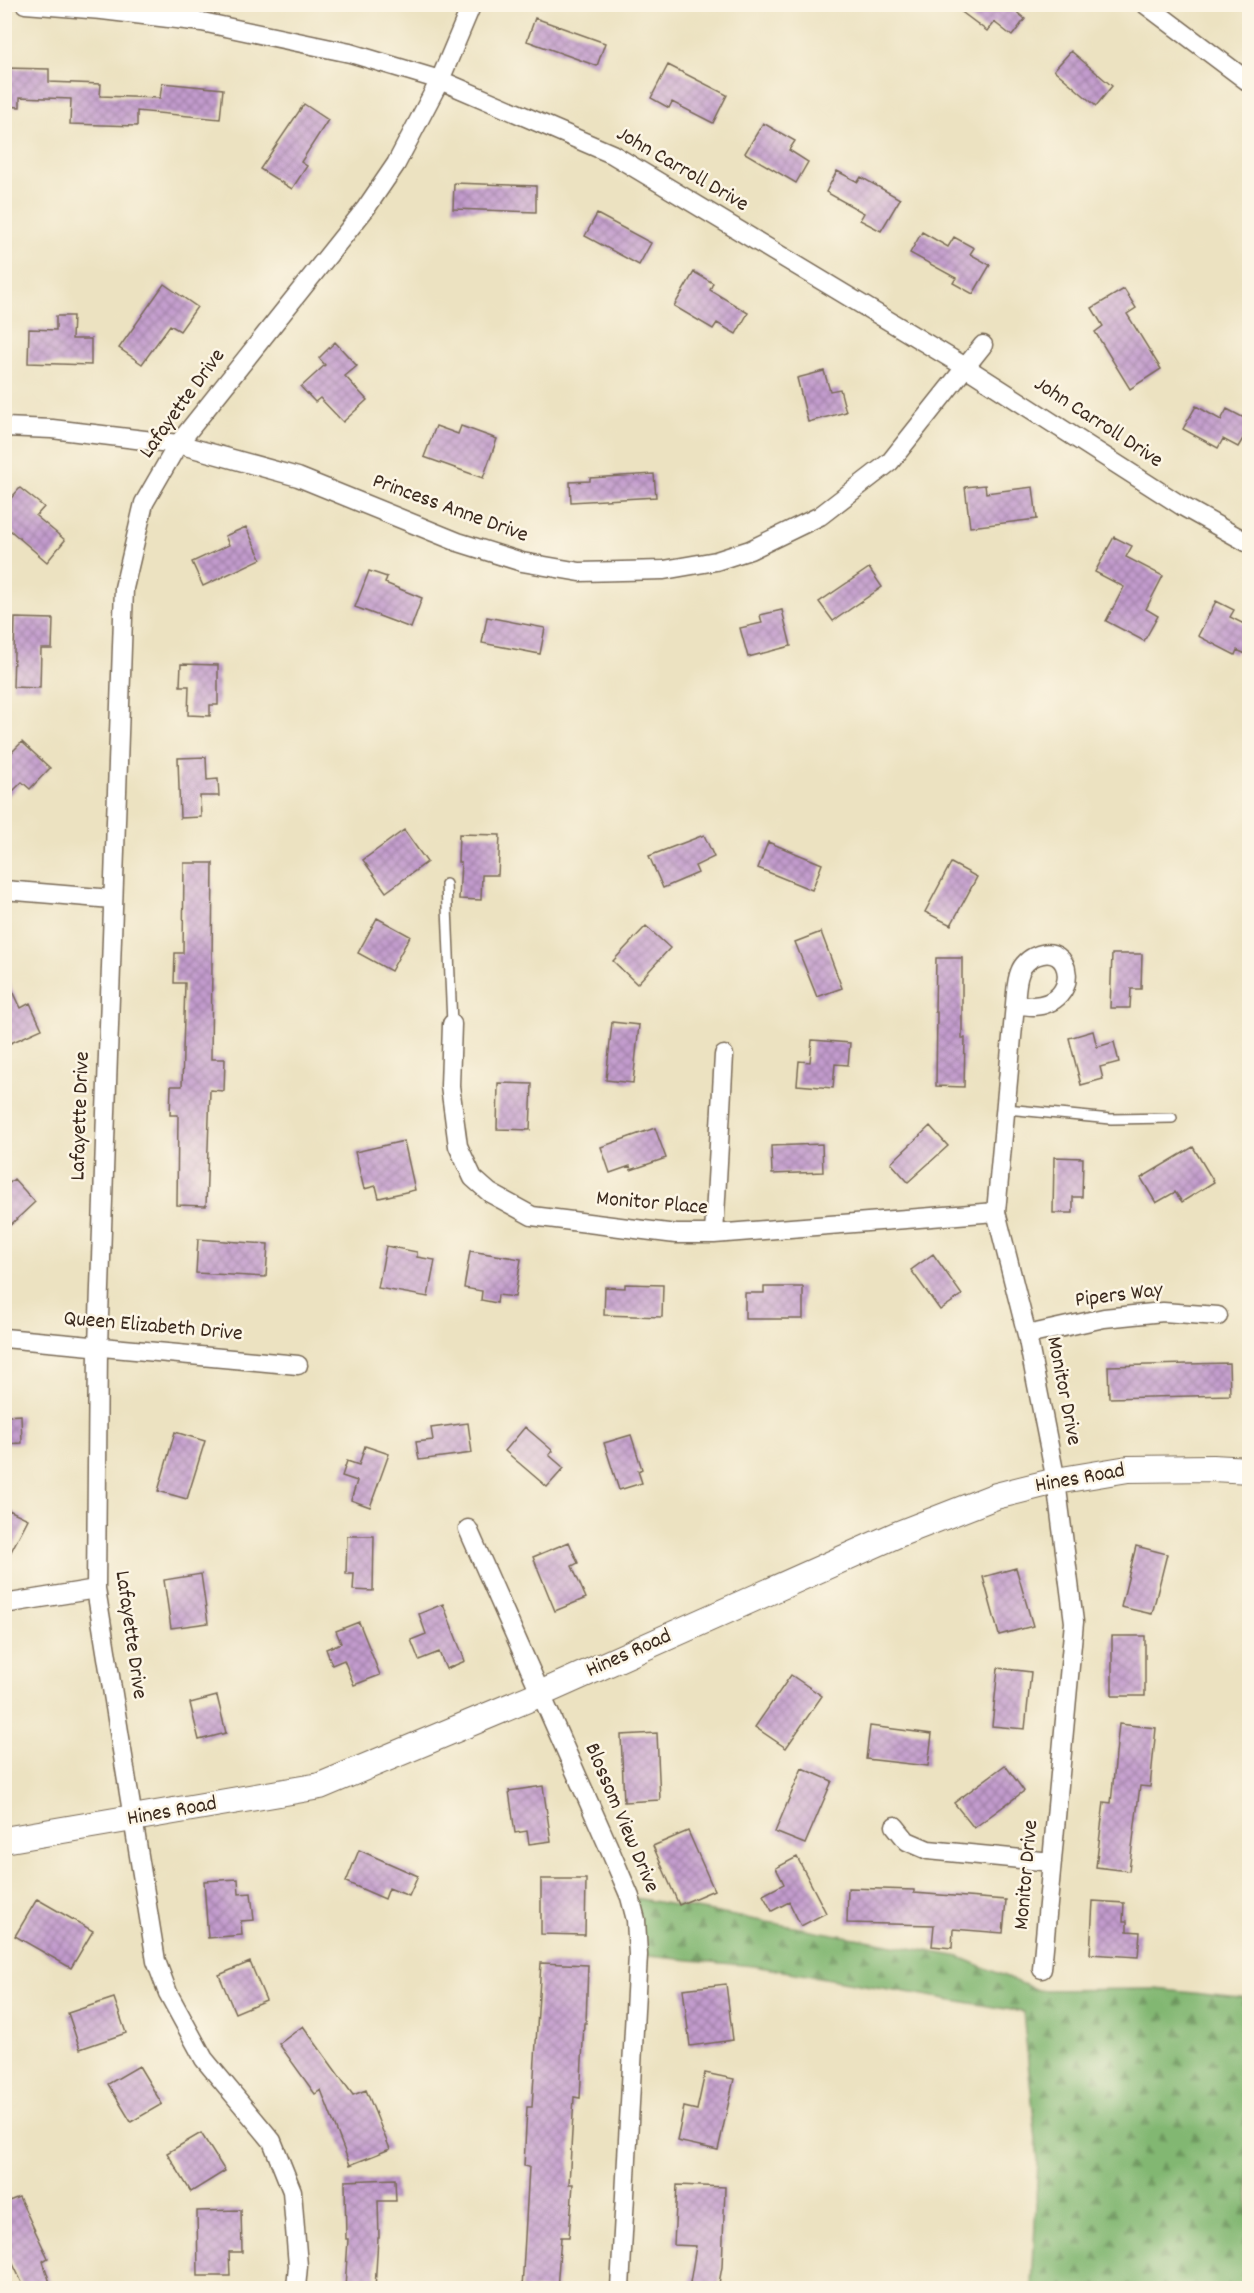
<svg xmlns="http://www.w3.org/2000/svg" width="1254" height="2293" font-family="Dekko,sans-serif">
	<defs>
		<pattern id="forest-firs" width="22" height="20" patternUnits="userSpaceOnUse" patternTransform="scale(1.5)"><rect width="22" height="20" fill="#82b772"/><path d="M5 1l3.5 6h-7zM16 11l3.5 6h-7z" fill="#6c955d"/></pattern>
		<pattern id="building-cross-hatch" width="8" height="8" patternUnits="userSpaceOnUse" patternTransform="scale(1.5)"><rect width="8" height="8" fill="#c29bcd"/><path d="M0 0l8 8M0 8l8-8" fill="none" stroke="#9f7fa6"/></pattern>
	</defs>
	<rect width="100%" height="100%" fill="#fcf5e5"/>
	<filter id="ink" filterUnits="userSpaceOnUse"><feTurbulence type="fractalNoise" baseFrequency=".0167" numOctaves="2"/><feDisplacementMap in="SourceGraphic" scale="12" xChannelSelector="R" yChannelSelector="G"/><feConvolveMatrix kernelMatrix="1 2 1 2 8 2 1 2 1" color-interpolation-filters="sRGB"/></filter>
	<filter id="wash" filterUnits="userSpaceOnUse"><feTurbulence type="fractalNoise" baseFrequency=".008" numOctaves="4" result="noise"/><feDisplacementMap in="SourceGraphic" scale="24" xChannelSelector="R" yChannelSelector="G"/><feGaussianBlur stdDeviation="1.35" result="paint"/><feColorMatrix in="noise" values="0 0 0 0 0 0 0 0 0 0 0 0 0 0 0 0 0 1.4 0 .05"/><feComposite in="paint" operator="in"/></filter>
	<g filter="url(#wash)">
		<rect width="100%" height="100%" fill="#ece2c1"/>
		<path fill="url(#forest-firs)" stroke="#5e7048" stroke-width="1.5" d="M630 1897 960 1957 1037 1990 1155 1989 1249 1999V2288H1032L1038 2160 1023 2012 754 1966 638 1955Z"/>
		<g id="blocks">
			<path fill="url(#building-cross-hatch)" d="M951 4H1007L1025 19 1012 36 994 22 987 31Z
				M535 18 605 43 597 66 527 41Z
				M1071 51 1112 86 1096 106 1054 70Z
				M668 65 727 95 713 123 672 102 669 108 651 98Z
				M4 68 49 69V82L101 84 100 96 160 98 162 83 223 89 220 119 137 111V126L70 124 71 99 20 97V107L4 106Z
				M304 104 328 120 301 162 307 166 292 189 260 169Z
				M763 123 795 141 789 150 808 162 796 183 745 153Z
				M837 171 858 182 861 177 900 199 881 231 860 220 864 213 826 192Z
				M454 183 536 186V212L453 209Z
				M597 214 651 243 639 265 585 236Z
				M922 232 948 247 954 237 974 248 970 254 990 265 973 294 953 283 956 278 910 253Z
				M694 272 713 283 710 290 748 313 736 334 717 323 713 329 674 306Z
				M164 284 197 307 180 331 170 325 142 364 119 348Z
				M1124 289 1136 308 1127 314 1161 369 1130 389 1095 332 1103 326 1092 308Z
				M56 316H73L72 339H91V365L28 363 29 329 56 330Z
				M335 342 357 366 345 376 367 400 343 422 320 398 315 402 301 387 325 365 319 358Z
				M824 371 830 391 840 389 846 412 808 422 797 378Z
				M1196 406 1221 420 1227 409 1250 421V427L1238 447 1223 439 1218 448 1183 429Z
				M436 426 458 434 461 426 497 439 483 478 424 457Z
				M654 474 656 497 571 502 570 482 590 481V478Z
				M985 485 986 493 1033 487 1037 519 970 527 965 487Z
				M20 488 44 507 36 516 65 540 47 562 4 525V506Z
				M246 527 261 559 203 586 192 562 229 545 225 536Z
				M1114 537 1132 546 1126 557 1163 576 1146 609 1158 616 1144 641 1106 621 1124 587 1095 572Z
				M869 568 882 587 833 621 819 602Z
				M369 571 387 577 385 583 422 598 411 628 355 607Z
				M1216 601 1234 610 1230 617 1250 627V656L1237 650 1235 655 1198 636Z
				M782 610 791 646 748 657 740 628 762 623 760 615Z
				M487 617 545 628 540 654 482 643Z
				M15 618 53 619 52 649H41L40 688 13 687Z
				M181 664 218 665V705H210V716L188 715 189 686H180Z
				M22 742 50 768 30 789 22 782 4 800V760Z
				M206 757 207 780 218 779 219 796H200L201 817 180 818 178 758Z
				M404 830 427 862 386 892 363 860Z
				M459 834 500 835 498 875H482L481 900 459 899 461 862H458Z
				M704 835 714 857 695 866 698 873 663 888 649 856Z
				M768 842 822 864 812 890 758 868Z
				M184 863H213L211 1059H225L224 1091 210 1090 206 1206 177 1205 178 1115H170L171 1086H182L185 983H174L175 953H183Z
				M951 863 977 877 951 925 925 912Z
				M377 918 410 936 391 971 358 953Z
				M646 926 670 948 637 984 613 961Z
				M821 932 842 988 817 997 795 942Z
				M1112 954H1142L1141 989H1131L1130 1008H1110Z
				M936 958H962V1038H965L964 1087 936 1086 937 1012H935Z
				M4 972 21 1008 30 1003 42 1029 4 1046Z
				M612 1022 639 1025 633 1083 606 1080Z
				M1093 1031 1097 1047 1114 1042 1119 1062 1100 1067 1103 1079 1081 1085 1069 1038Z
				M812 1040 850 1043 848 1065 835 1064 833 1088 797 1085 799 1061 810 1062Z
				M498 1083 532 1084 530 1130 497 1129Z
				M930 1126 948 1146 908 1182 891 1163Z
				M655 1128 666 1158 631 1170 630 1166 610 1173 601 1147Z
				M404 1141 415 1190 379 1198 376 1186 364 1189 355 1152Z
				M822 1144 823 1172 772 1174 771 1146Z
				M1193 1147 1214 1182 1182 1202 1175 1192 1156 1203 1141 1178Z
				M1054 1157 1083 1158 1082 1197H1073V1213H1053Z
				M14 1179 35 1202 4 1231V1188Z
				M198 1239 268 1244 266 1277 196 1273Z
				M386 1246 417 1252V1257L435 1260 428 1297 378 1288Z
				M470 1251 521 1259 515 1297 498 1295 497 1303 481 1300 482 1291 464 1288Z
				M933 1254 962 1295 940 1310 911 1270Z
				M625 1284 663 1285 662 1317 604 1315 605 1287 625 1288Z
				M764 1287H803V1319H745V1293H764Z
				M1229 1363 1230 1395 1109 1398 1108 1366Z
				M21 1415 22 1443 4 1444V1416Z
				M468 1423 472 1453 419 1460 416 1442 433 1440 431 1428Z
				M525 1427 553 1451 549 1455 564 1468 547 1487 505 1451Z
				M175 1432 205 1441 187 1499 158 1491Z
				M631 1435 642 1469 638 1471 642 1483 619 1490 604 1443Z
				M365 1446 389 1454 370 1507 351 1500 357 1481 342 1476 347 1461 359 1465Z
				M9 1510 28 1519 4 1565V1519Z
				M347 1536H374L373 1591 353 1590 354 1574H346Z
				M569 1542 578 1563 572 1566 586 1598 555 1611 533 1557Z
				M1136 1546 1167 1554 1152 1614 1121 1607Z
				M1016 1568 1033 1626 999 1635 983 1577Z
				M201 1574 208 1623 171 1628 164 1580Z
				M443 1604 465 1661 446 1669 439 1652 419 1660 411 1640 426 1634 419 1614Z
				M359 1622 380 1675 354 1685 344 1660 332 1665 326 1649 341 1643 336 1631Z
				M1112 1636H1145V1696H1112Z
				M998 1668 1031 1672 1025 1729 992 1726Z
				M791 1675 822 1696 786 1748 755 1727Z
				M217 1696 226 1733 199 1740 190 1703Z
				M1119 1724 1156 1728 1150 1787 1140 1786 1129 1871 1096 1867 1104 1802 1111 1803Z
				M870 1726 932 1734 928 1766 866 1759Z
				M657 1733 660 1800 624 1802 621 1735Z
				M1005 1765 1024 1791 974 1828 954 1803Z
				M802 1768 832 1781 805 1844 775 1832Z
				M543 1786 551 1841 529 1844 527 1831 515 1833 509 1791Z
				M688 1831 714 1890 679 1905 653 1846Z
				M359 1850 418 1876 409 1896 389 1888 385 1899 346 1882Z
				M797 1857 826 1913 801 1926 789 1902 772 1911 763 1895 784 1884 776 1868Z
				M238 1879 239 1894 251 1893 254 1920 241 1921 242 1935 208 1938 204 1881Z
				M541 1879H586L585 1935 541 1934Z
				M848 1888 914 1890V1893L1006 1900 1003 1933 953 1929 952 1948 932 1946 934 1925 847 1923Z
				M37 1899 93 1931 71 1968 15 1936Z
				M1093 1901 1124 1903 1123 1921H1127V1931L1140 1932 1138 1957 1090 1954Z
				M250 1962 266 2000 235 2013 219 1975Z
				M541 1963 588 1965 586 2023H584L580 2098 574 2097 569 2184H573L569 2237H561L557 2289H522L529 2167 524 2166 527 2107H532Z
				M726 1984 733 2040 690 2046 683 1989Z
				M114 1998 126 2033 80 2049 68 2013Z
				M303 2026 353 2095 366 2090 390 2149 350 2165 321 2090 315 2094 279 2044Z
				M139 2066 162 2104 131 2122 108 2084Z
				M705 2073 734 2079 718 2150 677 2141 684 2107 697 2110Z
				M201 2133 225 2171 191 2192 167 2153Z
				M395 2179 396 2201H378L379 2238H378L375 2289H345L348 2239H346L345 2181Z
				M677 2185 725 2187 722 2267 718 2289H689L696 2246 674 2245Z
				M19 2197 48 2258 43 2261 52 2289H25L4 2245V2203Z
				M241 2210 242 2252H229L230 2276H198L197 2211Z"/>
		</g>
	</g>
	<g filter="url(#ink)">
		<use href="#blocks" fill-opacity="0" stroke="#796a57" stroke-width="1.5"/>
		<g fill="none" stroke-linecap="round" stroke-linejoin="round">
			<g stroke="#796a57" stroke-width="12">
				<path id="lane" d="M446 884 452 1024
					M1006 1109 1111 1119 1172 1118"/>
			</g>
			<g stroke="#796a57" stroke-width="21">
				<path id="street" d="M25 4 102 10 202 22 350 53 440 80 612 154 967 368 1182 506 1250 544
					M1145 4 1250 83
					M4 427 52 429 178 444 298 477 458 542 522 562 580 572 664 570 716 561 750 550 820 516 890 462 983 345
					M4 890 112 899
					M1015 1004C1021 1005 1027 1006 1033 1006 1083 1003 1072 940 1036 956 1030 958 1022 965 1020 972 1016 981 1016 994 1015 1004L996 1212 1027 1335 1056 1481 1074 1622 1042 1969
					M452 1024 450 1086 458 1146 473 1178 490 1193 532 1216 676 1234H714L996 1212
					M714 1234 724 1055
					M1027 1335 1104 1318 1163 1312 1218 1316
					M4 1338 298 1365
					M468 1529 609 1848 630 1897 636 1920 638 1955 620 2288
					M4 1604 96 1589
					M895 1826 907 1841 928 1850 1052 1862
					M296 2288 298 2266 292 2191 272 2141 204 2059 168 1993 156 1961 96 1589 98 1346 124 588 144 503 178 444 366 208 396 164 440 80 472 4"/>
			</g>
			<g stroke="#796a57" stroke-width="28">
				<path id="secondary" d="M4 1840 320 1786 542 1693 896 1535 996 1496 1056 1481 1128 1469 1212 1468 1250 1470"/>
			</g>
			<use href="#lane" stroke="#fff" stroke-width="9"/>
			<use href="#street" stroke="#fff" stroke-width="18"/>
			<use href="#secondary" stroke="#fff" stroke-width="26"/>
		</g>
	</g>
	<g text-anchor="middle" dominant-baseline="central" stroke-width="5" stroke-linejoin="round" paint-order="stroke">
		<g font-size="22" fill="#3b2a1e" stroke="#fcf5e5">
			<text transform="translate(682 170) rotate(30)">John Carroll Drive</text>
			<text transform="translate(183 404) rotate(-54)">Lafayette Drive</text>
			<text transform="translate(1098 423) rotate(33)">John Carroll Drive</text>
			<text transform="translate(450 509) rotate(20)">Princess Anne Drive</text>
			<text transform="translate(81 1116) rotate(-88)">Lafayette Drive</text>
			<text transform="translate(652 1204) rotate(5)">Monitor Place</text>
			<text transform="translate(1119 1296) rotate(-7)">Pipers Way</text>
			<text transform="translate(153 1327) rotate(5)">Queen Elizabeth Drive</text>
			<text transform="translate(1063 1391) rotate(79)">Monitor Drive</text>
			<text transform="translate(1080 1479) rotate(-10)">Hines Road</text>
			<text transform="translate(130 1635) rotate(82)">Lafayette Drive</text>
			<text transform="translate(629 1654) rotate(-24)">Hines Road</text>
			<text transform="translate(172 1812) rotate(-10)">Hines Road</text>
			<text transform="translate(621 1818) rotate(67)">Blossom View Drive</text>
			<text transform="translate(1027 1875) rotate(-85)">Monitor Drive</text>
		</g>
	</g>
	<rect width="1254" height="2293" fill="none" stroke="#fcf5e5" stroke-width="24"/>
</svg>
